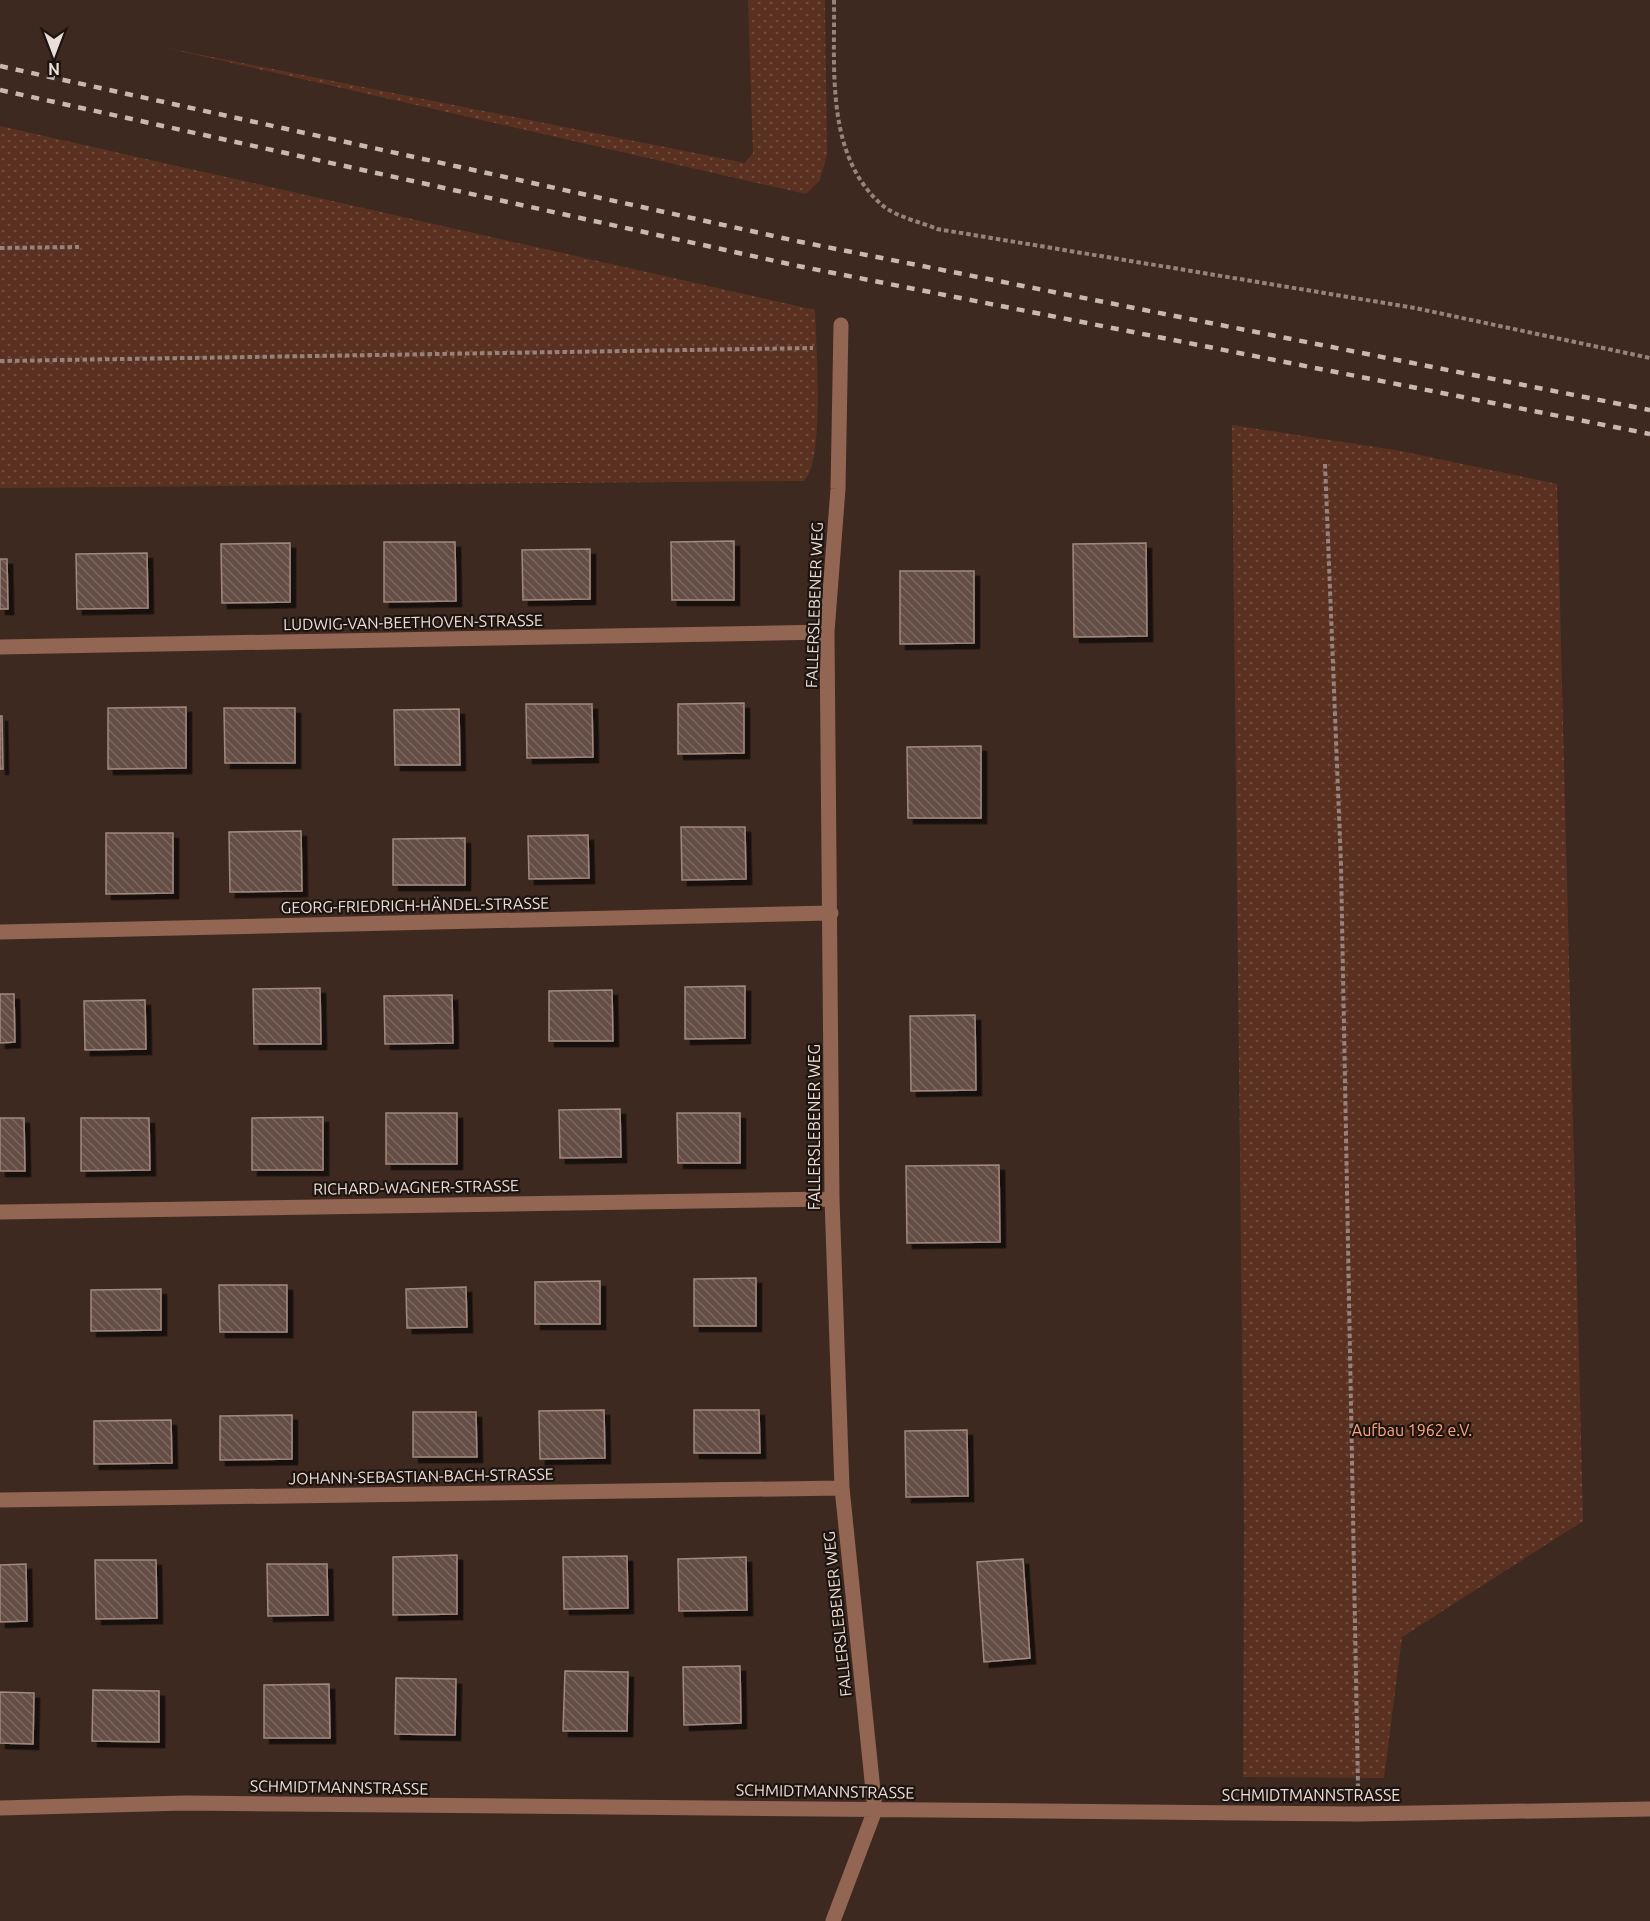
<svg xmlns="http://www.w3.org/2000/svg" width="1650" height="1921" font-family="Ubuntu,sans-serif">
	<defs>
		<pattern id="grass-dots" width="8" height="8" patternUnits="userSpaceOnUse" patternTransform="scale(1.5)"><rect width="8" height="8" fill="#5a3120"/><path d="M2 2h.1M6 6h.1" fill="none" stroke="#724e40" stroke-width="1.8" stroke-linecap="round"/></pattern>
		<pattern id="building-back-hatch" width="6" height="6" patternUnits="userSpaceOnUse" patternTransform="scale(1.5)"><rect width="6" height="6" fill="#644d44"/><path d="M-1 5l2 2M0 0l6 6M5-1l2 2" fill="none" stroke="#7a665e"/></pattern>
		<filter id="shadow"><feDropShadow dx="5.5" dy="5.5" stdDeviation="0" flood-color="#0009"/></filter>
	</defs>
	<rect width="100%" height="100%" fill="#3d2920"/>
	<path fill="url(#grass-dots)" d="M748 0H825L827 154 820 180 806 194 162 47 745 163 753 153Z
		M0 126 815 310C816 345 825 460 804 481L0 488Z
		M1232 425 1401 451 1557 484 1583 1521 1402 1637 1384 1778 1243 1777 1244 1526Z"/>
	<path fill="url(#building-back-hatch)" stroke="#a2887e" stroke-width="1.5" filter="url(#shadow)" d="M734 541V600H672L671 542Z
		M384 542H455L456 601 384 602Z
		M290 543V602L222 603 221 544Z
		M1146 543 1147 636 1074 637 1073 544Z
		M590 549V599L523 600 522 550Z
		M147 553 148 608 77 609 76 554Z
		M0 559H7L8 609H0Z
		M900 571H974V643L900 644Z
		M744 703V753L678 754V704Z
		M526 704H592L593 757 527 758Z
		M186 707V768L108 769V708Z
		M224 708H295V763H225Z
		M459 709 460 765H395L394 710Z
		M0 716H2L3 769H0Z
		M981 746V818H908L907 747Z
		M681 827H745L746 879 682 880Z
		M301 831 302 891 230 892 229 832Z
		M106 833H173V893L106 894Z
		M588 835 589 878 529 879 528 836Z
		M465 838V885H393V839Z
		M745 986V1038L685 1039V987Z
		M320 988 321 1044H254L253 989Z
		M612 990 613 1041H549V991Z
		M0 994H14L15 1042 0 1043Z
		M452 995 453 1043 385 1044 384 996Z
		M145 1000 146 1049 85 1050 84 1001Z
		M975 1015 976 1090 911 1091 910 1016Z
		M620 1109 621 1157 560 1158 559 1110Z
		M386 1113H457V1164H386Z
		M677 1113H740V1163H678Z
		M323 1117V1170H252V1118Z
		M0 1118H24L25 1171H0Z
		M81 1118H149L150 1170 81 1171Z
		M999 1165 1000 1242 907 1243 906 1166Z
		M756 1278V1326H694V1279Z
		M600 1281V1324H535V1282Z
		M219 1285H287V1332H220Z
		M466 1287 467 1327 407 1328 406 1289Z
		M161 1289V1330L91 1331V1290Z
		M604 1410 605 1458 540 1459 539 1411Z
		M694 1410H759L760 1453H694Z
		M413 1412H476L477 1457H413Z
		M292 1415V1459L220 1460V1416Z
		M171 1420 172 1463 94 1464V1421Z
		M967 1430 968 1496 906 1497 905 1431Z
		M457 1555V1614L393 1615V1557Z
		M627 1556 628 1608 564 1609 563 1557Z
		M746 1557 747 1610 679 1611 678 1559Z
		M1023 1559 1030 1658 984 1662 977 1562Z
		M95 1560H156L157 1618 96 1619Z
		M26 1564 27 1621 0 1622V1565Z
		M267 1564H327L328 1615 268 1616Z
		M740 1666 741 1723 684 1725 683 1667Z
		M565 1671 628 1672 627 1731H563Z
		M396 1678 456 1679 455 1735 395 1734Z
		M329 1684 330 1738H264V1685Z
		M93 1690 159 1691V1742L92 1741Z
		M0 1692 34 1693 33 1744 0 1743Z"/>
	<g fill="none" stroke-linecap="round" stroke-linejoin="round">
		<path stroke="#95847d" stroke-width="4" stroke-dasharray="4.5 3" stroke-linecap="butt" d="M834 0C835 69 825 155 882 205 896 217 921 222 937 229L1415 308 1650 358
			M0 248 79 247
			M0 361 813 348
			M1325 464 1341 865 1358 1786"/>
		<path stroke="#936553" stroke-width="15" d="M0 647 827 632
			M0 932 831 913
			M0 1212 832 1199
			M0 1500 842 1488
			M0 1808 185 1803 1358 1814 1650 1809
			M833 1921 875 1810 842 1488 832 1199 827 632 838 489 841 325"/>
		<path stroke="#c7b8b1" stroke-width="4.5" stroke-dasharray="8 8" stroke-linecap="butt" d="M0 66 801 242 1650 410
			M0 90 798 266 1650 434"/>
	</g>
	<g text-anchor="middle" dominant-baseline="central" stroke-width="4.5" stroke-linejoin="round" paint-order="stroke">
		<g font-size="16" fill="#ebddd7" stroke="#1d1410">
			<text transform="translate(814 605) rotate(-88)">FALLERSLEBENER WEG</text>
			<text transform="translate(413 622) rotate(-1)">LUDWIG-VAN-BEETHOVEN-STRASSE</text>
			<text transform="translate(415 905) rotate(-1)">GEORG-FRIEDRICH-HÄNDEL-STRASSE</text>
			<text transform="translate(814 1127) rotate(-90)">FALLERSLEBENER WEG</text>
			<text transform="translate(416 1187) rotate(-1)">RICHARD-WAGNER-STRASSE</text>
			<text transform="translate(421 1476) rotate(-1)">JOHANN-SEBASTIAN-BACH-STRASSE</text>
			<text transform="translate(837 1614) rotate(-96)">FALLERSLEBENER WEG</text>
			<text transform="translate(339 1787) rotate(1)">SCHMIDTMANNSTRASSE</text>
			<text transform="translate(825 1791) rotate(1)">SCHMIDTMANNSTRASSE</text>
			<text x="1311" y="1795">SCHMIDTMANNSTRASSE</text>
		</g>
		<g font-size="16" fill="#fea581" stroke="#1d1410">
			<text x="1412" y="1430">Aufbau 1962 e.V.</text>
		</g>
	</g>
	<g transform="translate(54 54) rotate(180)" stroke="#1d1410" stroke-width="4.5" paint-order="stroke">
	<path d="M0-4.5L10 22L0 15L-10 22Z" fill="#ebddd7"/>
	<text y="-9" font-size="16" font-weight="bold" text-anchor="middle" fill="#ebddd7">N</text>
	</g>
</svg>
